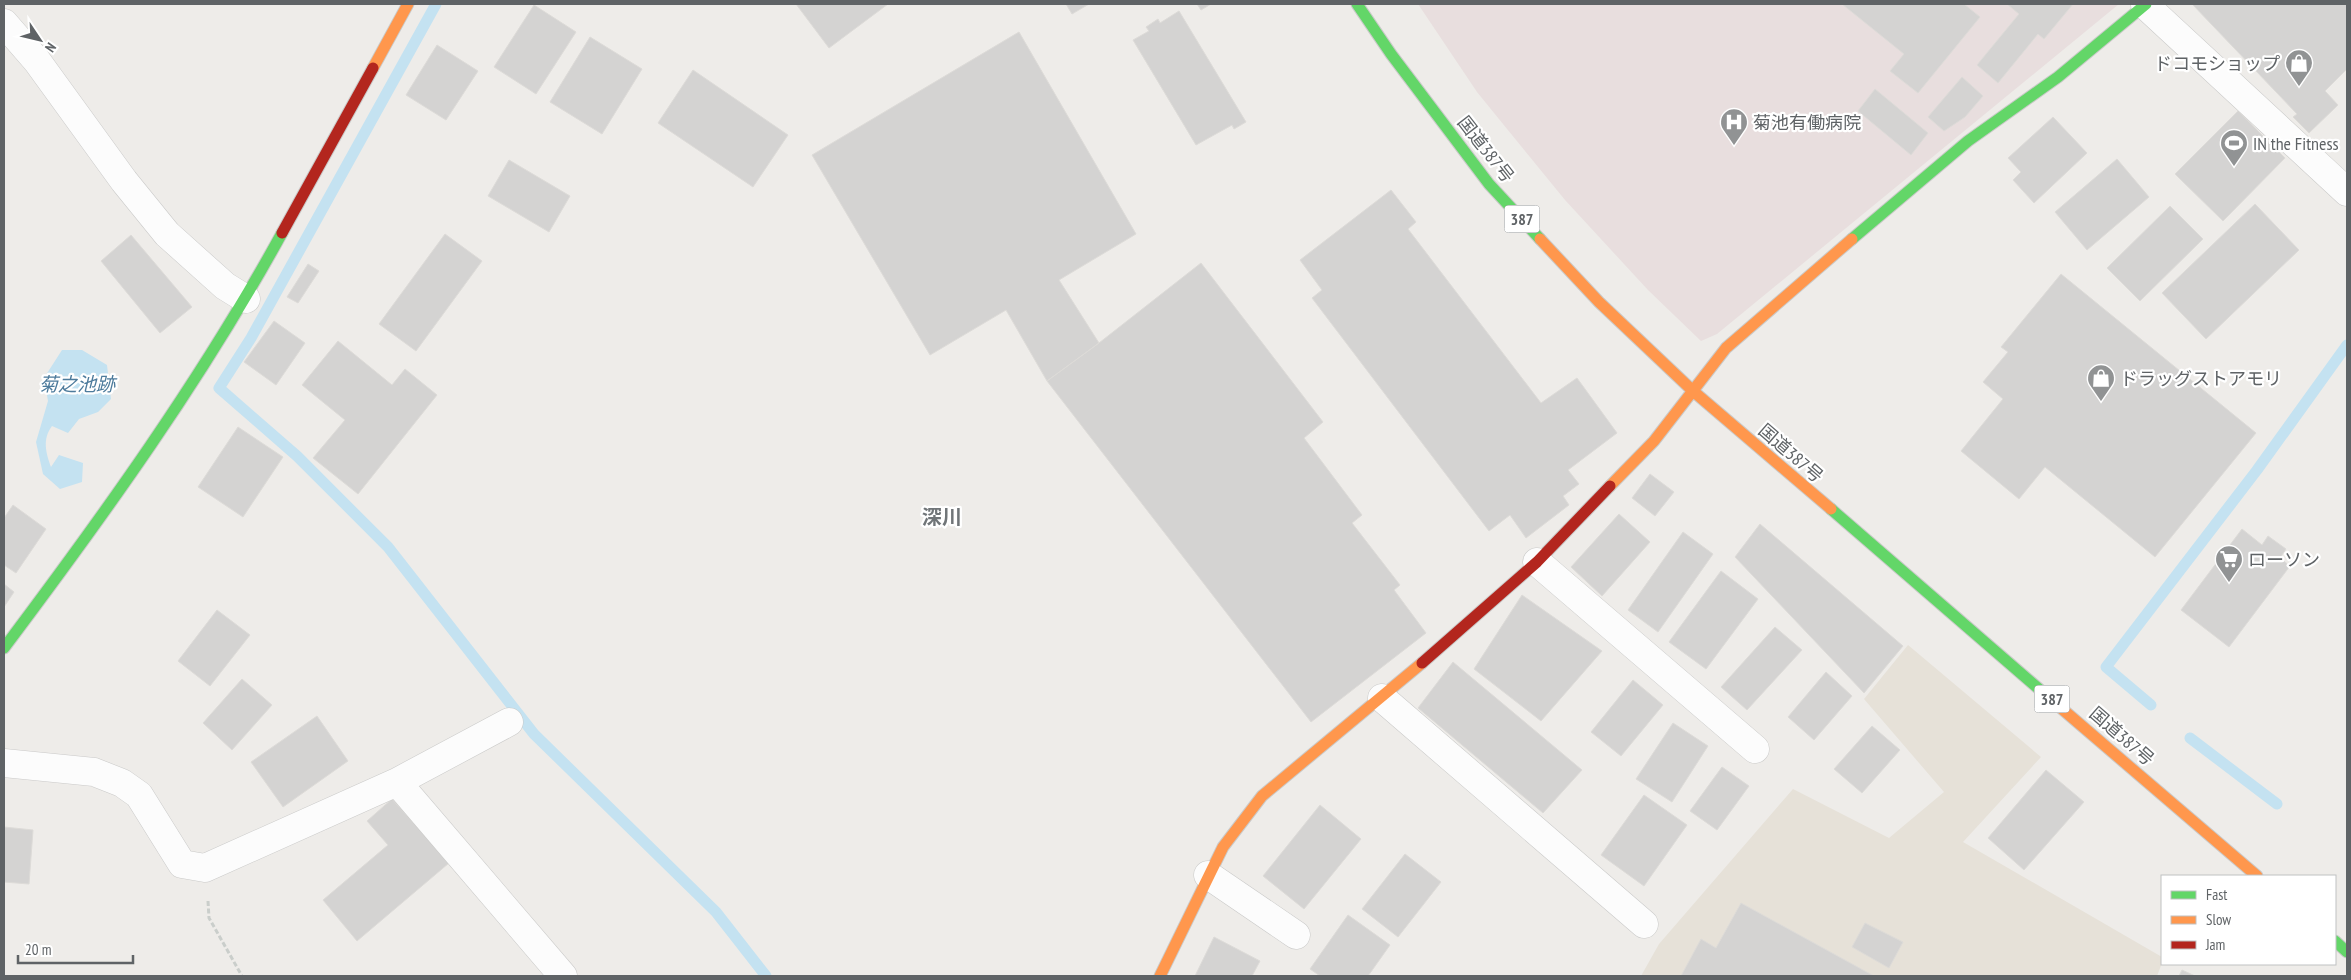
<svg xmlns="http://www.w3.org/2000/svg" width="2351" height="980" font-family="'PT Sans Narrow','Noto Sans JP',sans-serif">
	<rect width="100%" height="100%" fill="#eeece9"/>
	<path fill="#e6e1d8" d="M1908 645 2041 757 1963 842 2162 957V963L2157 976H1641L1659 944 1793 789 1889 838 1944 792 1864 699Z"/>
	<path fill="#e8dede" d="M1418 4H2119L1717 334 1701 341 1648 290 1565 200 1477 92Z"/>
	<path fill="#c4e2f1" d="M62 350H82L107 365 111 399 98 412 79 419 68 433 52 426C42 439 46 453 51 467L59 455 83 463 82 482 60 489 43 474 36 442 48 401 44 378Z"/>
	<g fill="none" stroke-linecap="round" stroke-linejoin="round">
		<path stroke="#c4e2f1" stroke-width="11" d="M436 4 251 338 219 388 297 456 388 547 534 734 716 912 766 976
			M2151 705 2106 667 2257 470 2347 345
			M2190 738 2277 804"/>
	</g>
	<path fill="#d4d3d2" stroke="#dddbd8" d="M796 4H888L829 48Z
		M1066 4H1089L1072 14Z
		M1197 4H1211L1201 10Z
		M1842 4H1964L1980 17 1918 93 1890 71 1904 54Z
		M2007 4H2073L2044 39 2038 34 1998 83 1977 65 2019 14Z
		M2192 4H2347V69L2325 91 2338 105 2309 133 2293 117 2297 114Z
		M534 5 576 32 536 94 494 67Z
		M1179 11 1246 122 1234 129 1232 125 1196 145 1133 40 1149 31 1146 27 1158 19 1160 23Z
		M1019 32 1136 234 1059 280 1099 343 1047 381 1006 310 930 355 812 155Z
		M590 37 642 69 602 134 550 102Z
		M437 45 478 71 446 120 406 95Z
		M693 70 788 135 753 187 658 123Z
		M1962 77 1983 96 1965 117 1944 131 1928 117Z
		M1875 89 1928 133 1911 155 1858 111Z
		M2238 111 2285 158 2223 221 2175 174Z
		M2053 117 2087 153 2034 203 2013 180 2021 172 2008 158Z
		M2117 159 2149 197 2087 250 2055 212Z
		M509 160 570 196 549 232 488 196Z
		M1391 190 1416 222 1408 229 1541 403 1577 378 1617 433 1568 470 1579 484 1563 496 1569 505 1526 538 1510 515 1489 531 1312 298 1322 290 1300 260Z
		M2255 204 2299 250 2206 339 2162 293Z
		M2170 206 2203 239 2140 301 2107 268Z
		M445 234 482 261 416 351 379 324Z
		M131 235 192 307 160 333 101 261Z
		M1201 263 1323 422 1304 438 1362 515 1352 523 1400 585 1394 590 1426 633 1311 722 1047 381 1099 343Z
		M308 264 319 271 298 303 287 297Z
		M2061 274 2256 433 2155 557 2045 467 2019 499 1961 451 2003 399 1983 382 2008 352 2001 347Z
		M274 321 305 343 276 385 244 362Z
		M338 341 392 385 405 369 437 395 358 494 313 458 345 420 302 385Z
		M238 427 283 457 243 517 198 487Z
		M1650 474 1674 492 1655 516 1632 498Z
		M13 505 46 529 16 573 4 565V518Z
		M1619 514 1650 542 1602 596 1571 567Z
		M1760 524 1903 646 1864 693 1735 557Z
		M2242 529 2262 545 2268 536 2286 549 2280 558 2290 566 2229 647 2181 610Z
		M1683 532 1713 554 1658 632 1628 610Z
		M1721 571 1758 599 1706 669 1669 642Z
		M4 584 14 592 4 607Z
		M1522 595 1602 651 1541 721 1474 669Z
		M217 610 250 635 210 686 178 661Z
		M1775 627 1802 650 1747 710 1721 687Z
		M1453 662 1582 770 1543 813 1418 708Z
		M1826 672 1852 696 1814 740 1788 717Z
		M242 679 272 705 232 750 203 723Z
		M1633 680 1663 705 1621 756 1591 732Z
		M317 716 348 761 283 807 251 762Z
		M1673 723 1708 746 1672 802 1636 779Z
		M1872 726 1900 750 1862 793 1834 769Z
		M1722 767 1749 786 1717 830 1690 811Z
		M2046 770 2084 802 2024 870 1988 838Z
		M1644 795 1687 825 1644 886 1601 855Z
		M392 799 449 863 357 941 323 900 388 845 367 821Z
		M1320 805 1361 839 1304 909 1263 876Z
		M4 827 33 830 29 884 4 882Z
		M1405 854 1441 882 1398 937 1362 909Z
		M1741 903 1874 976H1681L1701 939 1716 948Z
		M1348 915 1390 945 1368 976H1320L1310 969Z
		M1865 923 1903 942 1889 968 1852 947Z
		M1214 937 1260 961 1252 976H1195Z
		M2182 970 2195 976H2179Z"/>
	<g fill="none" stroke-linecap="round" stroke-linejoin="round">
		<g stroke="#cacac9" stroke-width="29">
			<path id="street" d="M2145 5 2347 192
				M4 23 37 61 124 181 167 234 225 286 246 299
				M1537 562 1755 749
				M1382 698 1644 924
				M4 763 94 772 122 783 139 795 182 864 205 868 397 782 563 976
				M397 782 509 722
				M1208 875 1296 935"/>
		</g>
		<g stroke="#cacac9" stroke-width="13">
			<path id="fast" d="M1357 4 1391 54 1489 184 1540 239
				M1852 239 1968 141 2058 77 2146 4
				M1831 509 2054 702
				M4 648C104 515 202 379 282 233
				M2335 941 2347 952"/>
		</g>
		<g stroke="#cacac9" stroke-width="13">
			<path id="slow" d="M373 68 408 4
				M1540 239 1599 302 1693 391 1831 509
				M1610 486 1654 441 1726 348 1852 239
				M2054 702 2257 876
				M1160 976 1223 847 1262 796 1422 663"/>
		</g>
		<g stroke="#cacac9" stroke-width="13">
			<path id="jam" d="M282 233 373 68
				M1422 663 1537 562 1610 486"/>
		</g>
		<path stroke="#cacecb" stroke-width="3" stroke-dasharray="5 2.5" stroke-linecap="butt" d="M208 901 209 918 242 976"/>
		<use href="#street" stroke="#fcfcfc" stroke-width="28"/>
		<use href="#fast" stroke="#63d668" stroke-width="11"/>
		<use href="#slow" stroke="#ff974d" stroke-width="11"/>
		<use href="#jam" stroke="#b3261e" stroke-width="11"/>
	</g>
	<defs>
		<g id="shop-pin" transform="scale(1.4375)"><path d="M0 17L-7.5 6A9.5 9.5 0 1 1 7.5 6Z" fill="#919394" stroke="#fff"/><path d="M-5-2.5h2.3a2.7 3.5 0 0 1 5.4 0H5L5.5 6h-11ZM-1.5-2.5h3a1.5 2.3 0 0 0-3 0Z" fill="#fff"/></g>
		<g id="hospital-pin" transform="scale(1.4375)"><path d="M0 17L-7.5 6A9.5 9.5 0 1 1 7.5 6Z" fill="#919394" stroke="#fff"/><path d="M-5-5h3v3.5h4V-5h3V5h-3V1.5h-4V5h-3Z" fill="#fff"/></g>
		<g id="stadium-pin" transform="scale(1.4375)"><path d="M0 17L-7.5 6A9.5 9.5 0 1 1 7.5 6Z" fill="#919394" stroke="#fff"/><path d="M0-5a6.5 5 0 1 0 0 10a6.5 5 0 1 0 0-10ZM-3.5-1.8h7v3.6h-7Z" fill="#fff"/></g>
		<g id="supermarket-pin" transform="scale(1.4375)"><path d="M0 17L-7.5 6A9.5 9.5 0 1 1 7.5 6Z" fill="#919394" stroke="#fff"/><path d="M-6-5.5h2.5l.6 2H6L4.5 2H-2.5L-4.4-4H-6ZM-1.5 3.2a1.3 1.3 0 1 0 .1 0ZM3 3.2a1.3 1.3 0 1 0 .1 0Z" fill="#fff"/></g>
	</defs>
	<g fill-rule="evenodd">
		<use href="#shop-pin" x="2299" y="63"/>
		<use href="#hospital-pin" x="1734" y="122"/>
		<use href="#stadium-pin" x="2234" y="143"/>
		<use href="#shop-pin" x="2101" y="378"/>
		<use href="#supermarket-pin" x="2229" y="559"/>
	</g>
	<g text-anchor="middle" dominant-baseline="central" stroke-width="4.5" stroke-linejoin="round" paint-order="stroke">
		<g fill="#fff" stroke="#8f9294" stroke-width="1">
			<rect x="1504.5" y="205.5" width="35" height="27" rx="4"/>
			<rect x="2034.5" y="685.5" width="35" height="27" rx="4"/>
		</g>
		<g font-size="16" font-weight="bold" fill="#5f6366">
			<text x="1522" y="219">387</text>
			<text x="2052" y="699">387</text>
		</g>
		<g font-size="18" fill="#5f6366" stroke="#fff" text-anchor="start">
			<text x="2280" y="63" text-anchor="end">ドコモショップ</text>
			<text x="1753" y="122">菊池有働病院</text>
			<text x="2253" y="143">IN the Fitness</text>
			<text x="2120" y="378">ドラッグストアモリ</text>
			<text x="2248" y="559">ローソン</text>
		</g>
		<g font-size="18" fill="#5f6366" stroke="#fff">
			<text transform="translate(1486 149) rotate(52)">国道387号</text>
			<text transform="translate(1791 453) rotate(41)">国道387号</text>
			<text transform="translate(2122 736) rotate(41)">国道387号</text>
		</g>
		<g font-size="19" font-style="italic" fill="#4d7b9c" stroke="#fff">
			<text x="77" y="384">菊之池跡</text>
		</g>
		<g font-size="20" font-weight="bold" fill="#707578" stroke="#fff">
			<text x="942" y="517">深川</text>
		</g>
	</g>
	<rect width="2351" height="980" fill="none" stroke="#5f6366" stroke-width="10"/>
	<rect x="2161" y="875" width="175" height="90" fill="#ffffff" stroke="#bfc1c2"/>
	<rect x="2171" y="891" width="25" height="8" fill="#63d668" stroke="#bfc1c2"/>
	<text x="2206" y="900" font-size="15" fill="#5f6366">Fast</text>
	<rect x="2171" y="916" width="25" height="8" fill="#ff974d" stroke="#bfc1c2"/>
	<text x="2206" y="925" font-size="15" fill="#5f6366">Slow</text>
	<rect x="2171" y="941" width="25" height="8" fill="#b3261e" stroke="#bfc1c2"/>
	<text x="2206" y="950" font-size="15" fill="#5f6366">Jam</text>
	<g transform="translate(40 40) rotate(125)" stroke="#ffffff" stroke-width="4" paint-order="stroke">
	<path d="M0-4L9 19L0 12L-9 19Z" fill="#5f6366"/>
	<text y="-8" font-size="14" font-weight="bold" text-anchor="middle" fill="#5f6366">N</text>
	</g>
	<path d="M18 955v8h115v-8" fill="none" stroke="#5f6366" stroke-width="2.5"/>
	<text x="25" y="955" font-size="15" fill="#5f6366" stroke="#ffffff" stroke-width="4" paint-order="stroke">20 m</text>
</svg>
